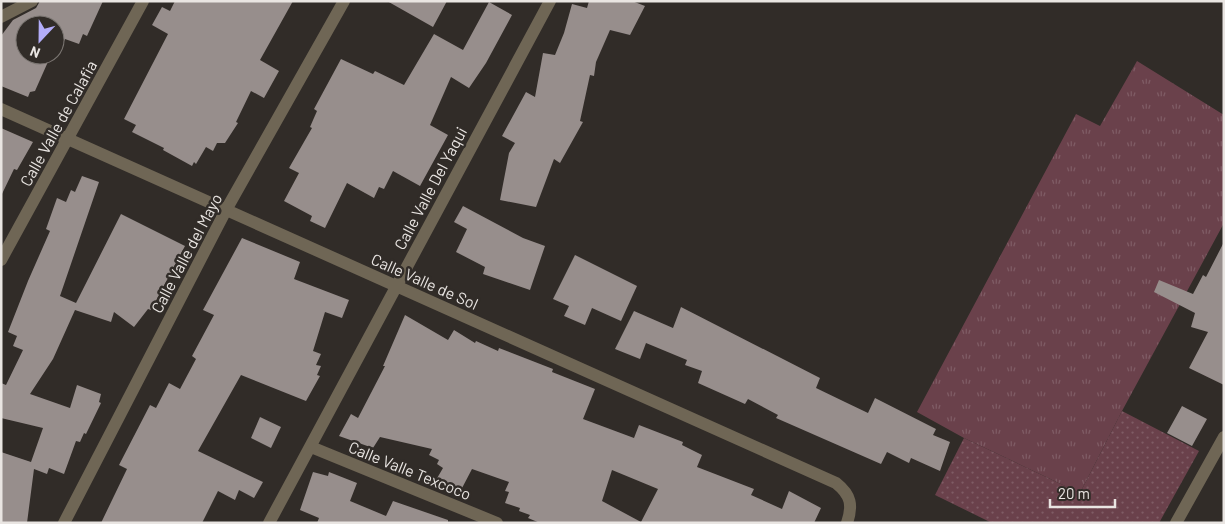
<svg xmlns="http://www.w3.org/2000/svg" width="1225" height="524" font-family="Barlow,sans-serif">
	<defs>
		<pattern id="grass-tufts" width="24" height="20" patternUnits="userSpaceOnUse" patternTransform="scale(1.25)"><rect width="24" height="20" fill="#6a414b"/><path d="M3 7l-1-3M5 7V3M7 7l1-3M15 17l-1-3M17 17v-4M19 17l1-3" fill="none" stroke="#7f5c65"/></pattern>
		<pattern id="park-dots" width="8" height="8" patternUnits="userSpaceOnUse" patternTransform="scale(1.25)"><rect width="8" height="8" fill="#6a414b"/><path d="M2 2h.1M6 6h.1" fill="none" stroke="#7f5c65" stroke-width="1.8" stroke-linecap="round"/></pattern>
	</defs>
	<rect width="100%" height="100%" fill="#312c28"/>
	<path fill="url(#grass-tufts)" d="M1137 61 1224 115V223L1122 411 1080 493 964 438 917 412 1076 114 1100 126Z"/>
	<path fill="url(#park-dots)" d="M1122 411 1199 451 1159 523H992L935 495 964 438 1080 493Z"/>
	<path fill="#978e8c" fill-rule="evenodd" d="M40 1H103L87 36 83 34 79 44 65 39 61 47 56 44 55 47V25H25V55H51L35 91 30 92 28 97 1 86V36L13 20 36 8Z
		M175 1H293L260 60 279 71 264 98 251 91 236 122 238 123 225 143H217L213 151 206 147 196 164 194 162 192 166 163 150 164 148 132 132 136 125 124 119 168 34 152 25 162 7 170 11Z
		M387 1H447L433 27Z
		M589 1H632L645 6 630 35 610 30 596 62 594 76 590 75 580 121 583 122 560 163 554 159 536 207 500 200 509 153 515 143 502 136 526 92 535 97 543 53 555 55 564 33 572 4 587 8Z
		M489 2 512 15 486 63 469 88 451 77 430 125 448 135 420 186 393 171 384 189 379 187 374 198 347 183 325 228 310 221 312 216 284 201 299 173 289 168 312 128 310 127 317 111 314 109 341 59 373 74 375 71 404 85 434 34 463 50Z
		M1 128 33 142 17 170 14 169 1 196Z
		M82 176 99 182 60 296 76 303 121 214 185 246 151 310 148 309 134 327 114 312 111 322 75 310 53 359 30 394 70 408 77 385 101 394 99 402 101 403 86 434 84 433 80 442 76 441 64 474 49 468 47 474 34 469 27 523H1V452L31 462 43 428 1 418V383L6 385 23 350 13 346 17 336 8 332 28 281 50 231 46 229 57 198 66 202 71 190 75 192Z
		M463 206 523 238 545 246 530 290 483 274 485 267 456 252 467 229 454 222Z
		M242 238 300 262 294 279 349 300 342 318 325 312 313 351 321 354 316 365 321 366 317 375 320 376 306 401 241 375 198 451 263 482 254 498 239 490 235 500 218 491 202 523H101L127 469 119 465 150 405 156 408 169 383 180 389 196 359 192 356 214 315 203 310Z
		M1224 242V385L1189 368 1208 332 1191 327 1195 313 1154 292 1159 280 1193 294 1203 275 1206 277Z
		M575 255 637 286 621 321 592 308 585 325 564 316 569 306 553 299Z
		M681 307 820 378 816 388 845 402 868 413 875 398 936 429 933 435 950 442 940 471 911 458 909 463 887 452 881 464 776 418 778 415 748 399 745 404 698 383 702 371 685 365 687 360 646 343 640 359 615 349 634 311 673 328Z
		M405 315 448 340 454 330 475 343 476 341 498 351 499 348 553 369 552 372 595 389 583 419 634 438 639 425 683 442 682 445 702 455 697 467 754 489 751 495 782 509 789 491 821 508 814 523H540L528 518 530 515 519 511 520 508 505 503 509 492 505 491 509 482 472 469 461 490 436 480 443 468 437 464 439 460 429 455 432 449 380 437 373 448 339 436 351 414 358 418 385 366H383ZM612 470 658 489 641 522 602 501Z
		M1182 406 1207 419 1192 446 1167 433Z
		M260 417 281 427 271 448 251 438Z
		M313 472 328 476 329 472 357 483 350 501 386 516 393 501 448 520V523H317L319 518 300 510Z"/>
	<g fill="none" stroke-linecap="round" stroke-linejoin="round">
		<path stroke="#6f6655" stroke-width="12" d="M1 17 32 1
			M1 109 836 483C851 495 853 505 847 523
			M1 260 143 1
			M311 447 497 523
			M64 523 226 210 344 1
			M269 523 550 1
			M1176 523 1224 437"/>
	</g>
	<g text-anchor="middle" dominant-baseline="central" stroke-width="5" stroke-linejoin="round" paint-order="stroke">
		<g font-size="16" fill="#e9e5e2" stroke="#312c28">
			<text transform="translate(58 123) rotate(-61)">Calle Valle de Calafia</text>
			<text transform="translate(430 188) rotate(-62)">Calle Valle Del Yaqui</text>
			<text transform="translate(186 253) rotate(-62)">Calle Valle del Mayo</text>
			<text transform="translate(425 281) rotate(24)">Calle Valle de Sol</text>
			<text transform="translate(410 470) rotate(22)">Calle Valle Texcoco</text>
		</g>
	</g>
	<rect width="1225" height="524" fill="none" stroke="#e9e5e2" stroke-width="5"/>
	<g transform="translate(40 40) rotate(202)"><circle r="24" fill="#312c28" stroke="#7b7672"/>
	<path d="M0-4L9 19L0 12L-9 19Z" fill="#b3adf9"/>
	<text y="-8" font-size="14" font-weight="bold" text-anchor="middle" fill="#e9e5e2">N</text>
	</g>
	<path d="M1050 499v8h65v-8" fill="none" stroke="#e9e5e2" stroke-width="2.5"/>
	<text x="1058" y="499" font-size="15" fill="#e9e5e2" stroke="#312c28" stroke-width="4" paint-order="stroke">20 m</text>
</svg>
